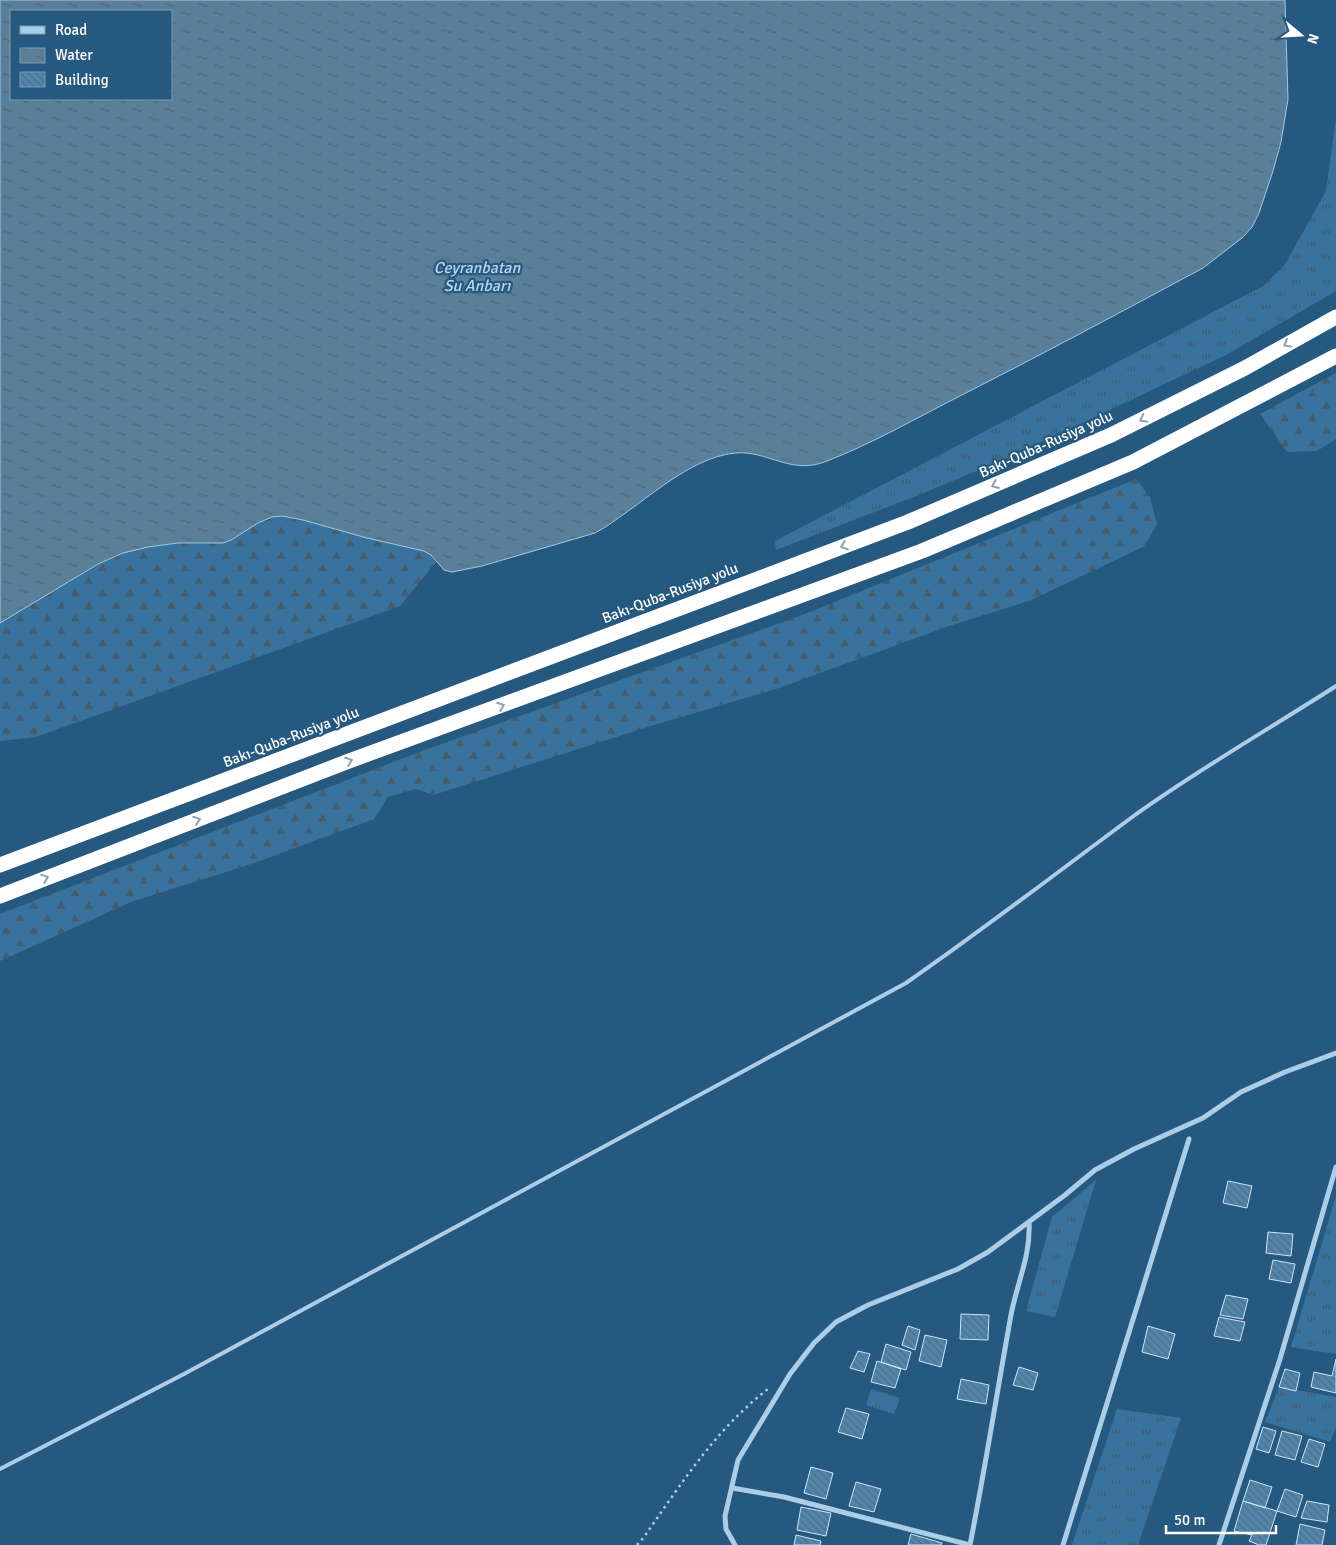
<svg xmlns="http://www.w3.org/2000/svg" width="1336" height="1545" font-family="Signika,sans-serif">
	<defs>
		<pattern id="grass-tufts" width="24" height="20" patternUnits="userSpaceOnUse" patternTransform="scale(1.25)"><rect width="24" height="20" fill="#39739d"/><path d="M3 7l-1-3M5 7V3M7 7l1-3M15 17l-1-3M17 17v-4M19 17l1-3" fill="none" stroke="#445c6c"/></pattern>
		<pattern id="forest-firs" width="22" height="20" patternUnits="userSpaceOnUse" patternTransform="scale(1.25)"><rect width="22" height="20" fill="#39739d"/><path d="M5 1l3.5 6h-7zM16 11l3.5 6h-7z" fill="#445c6c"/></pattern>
		<pattern id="water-ripples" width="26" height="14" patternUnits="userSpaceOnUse" patternTransform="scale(1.25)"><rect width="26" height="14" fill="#5a7f99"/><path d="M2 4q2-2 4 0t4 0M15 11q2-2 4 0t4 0" fill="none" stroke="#546876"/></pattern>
		<pattern id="building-back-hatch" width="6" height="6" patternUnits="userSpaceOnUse" patternTransform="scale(1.25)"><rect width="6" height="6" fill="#5185aa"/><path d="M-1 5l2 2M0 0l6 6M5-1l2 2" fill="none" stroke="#4f6e84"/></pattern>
	</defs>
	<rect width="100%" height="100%" fill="#25597f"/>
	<path fill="url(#grass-tufts)" d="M1336 119V291L1226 355 1008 458 916 496 776 550 775 541 1263 286 1284 266 1326 191Z
		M1096 1180 1055 1317 1026 1311 1052 1217Z
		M1336 1196V1354L1291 1347Z
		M1279 1387 1336 1397V1427L1330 1442 1265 1422Z
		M871 1389 900 1398 894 1414 866 1405Z
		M1117 1409 1181 1418 1138 1545H1072Z"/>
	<path fill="url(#forest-firs)" d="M1336 373V439L1317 451 1287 452 1260 414Z
		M1136 479 1150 497 1157 524 1145 546 1029 601 949 626 776 689 651 726 433 795 416 789 388 797 374 819 251 864 131 902 0 961V914L422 751 805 614Z
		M282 516 321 524 367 538 424 551 431 555 436 562 400 606 36 737 0 741V623L98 564 123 553 147 547 178 543 208 544 231 540 258 523 272 517Z"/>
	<path fill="url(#water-ripples)" stroke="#9fcae7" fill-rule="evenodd" d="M0 0H1285L1288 99 1281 142 1273 171 1259 213 1252 227 1242 238 1203 268C1121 312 1039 356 956 398 913 420 871 444 827 461 791 476 768 450 735 453 685 458 637 510 595 533L482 566 452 572 444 570 431 555 424 551 367 538 303 520 282 516 272 517 258 523 231 540 223 543H178L148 547 123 553 98 564 0 623ZM11 11H171V99H11Z"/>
	<path fill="url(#building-back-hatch)" stroke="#cee5f5" d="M1228 1181 1252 1186 1247 1208 1223 1203Z
		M1268 1232 1293 1234 1291 1256 1266 1253Z
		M1273 1260 1295 1264 1291 1283 1269 1279Z
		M1226 1295 1248 1299 1243 1319 1220 1315Z
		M961 1314 989 1315 988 1340 960 1339Z
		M1219 1317 1245 1322 1240 1341 1214 1336Z
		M908 1326 920 1330 915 1350 902 1345Z
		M1148 1326 1175 1334 1168 1359 1142 1352Z
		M925 1335 947 1340 941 1367 919 1361Z
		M886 1344 911 1352 906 1370 881 1362Z
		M858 1351 870 1354 864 1372 850 1368Z
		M1336 1359V1393L1311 1387 1314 1372 1332 1376Z
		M877 1361 901 1369 895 1388 871 1382Z
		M1019 1367 1038 1373 1033 1390 1013 1385Z
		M1285 1369 1300 1373 1296 1391 1279 1387Z
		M961 1379 989 1385 986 1404 957 1399Z
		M846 1408 869 1414 862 1439 838 1432Z
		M1263 1427 1276 1431 1269 1453 1256 1449Z
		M1282 1431 1302 1436 1295 1460 1275 1455Z
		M1309 1439 1325 1444 1318 1467 1301 1462Z
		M811 1467 833 1473 826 1499 804 1493Z
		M1250 1480 1272 1487 1265 1508 1243 1501Z
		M856 1482 881 1489 874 1512 849 1506Z
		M1285 1489 1303 1495 1296 1517 1277 1511Z
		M1243 1501 1277 1511 1266 1545H1259L1249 1541 1252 1535 1234 1531Z
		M1307 1501 1329 1505 1327 1522 1301 1518Z
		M801 1507 831 1513 826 1536 797 1530Z
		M1300 1524 1325 1530 1322 1545H1296Z
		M911 1534 942 1543 941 1545H908Z
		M796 1535 821 1541 820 1545H794Z"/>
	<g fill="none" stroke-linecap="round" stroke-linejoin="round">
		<path stroke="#abcee6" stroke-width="2.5" stroke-dasharray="2.5 4" stroke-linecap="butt" d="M637 1545 644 1537C681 1484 716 1429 768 1389"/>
		<path stroke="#abcee6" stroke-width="4" d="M0 1469 184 1374 906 983C984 929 1059 871 1135 815 1199 769 1269 729 1336 686"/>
		<path stroke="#abcee6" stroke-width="5" d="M732 1488 784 1497 970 1545
			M735 1545 726 1529 725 1516 738 1460 790 1374 814 1343 836 1322 868 1305 958 1269 988 1252 1065 1195 1095 1170 1134 1149 1203 1118 1241 1092 1285 1072 1336 1053
			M970 1545C985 1469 997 1392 1011 1315 1017 1283 1031 1255 1029 1222
			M1063 1545 1189 1139
			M1219 1545 1280 1359 1336 1167"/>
		<path stroke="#fff" stroke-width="15" d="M0 865 908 522 1111 435 1245 368 1336 317
			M0 896 349 761 922 551 1133 462 1336 356"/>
	</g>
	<defs><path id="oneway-chevron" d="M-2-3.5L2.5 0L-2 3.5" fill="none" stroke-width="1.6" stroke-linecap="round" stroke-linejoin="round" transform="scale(1.25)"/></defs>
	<g stroke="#87a4b9">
		<use href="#oneway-chevron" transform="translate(1287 344) rotate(151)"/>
		<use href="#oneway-chevron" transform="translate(1143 419) rotate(153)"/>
		<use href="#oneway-chevron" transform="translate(995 485) rotate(157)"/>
		<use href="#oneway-chevron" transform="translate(844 546) rotate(159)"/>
		<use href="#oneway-chevron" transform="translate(501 706) rotate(-20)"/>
		<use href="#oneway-chevron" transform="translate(349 761) rotate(-21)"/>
		<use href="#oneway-chevron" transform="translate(197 820) rotate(-21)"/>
		<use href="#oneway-chevron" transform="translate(45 878) rotate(-21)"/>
	</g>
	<g text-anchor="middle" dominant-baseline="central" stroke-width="4.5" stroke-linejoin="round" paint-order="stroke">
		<g font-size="15" fill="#fff" stroke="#25597f">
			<text transform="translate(1046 444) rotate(-24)">Bakı-Quba-Rusiya yolu</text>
			<text transform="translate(670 593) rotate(-21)">Bakı-Quba-Rusiya yolu</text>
			<text transform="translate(291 737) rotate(-21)">Bakı-Quba-Rusiya yolu</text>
		</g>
		<g font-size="16" font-style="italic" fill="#b6d7ee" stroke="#25597f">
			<text x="477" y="268">Ceyranbatan<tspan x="477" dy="18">Su Anbarı</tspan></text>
		</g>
	</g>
	<rect x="10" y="10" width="162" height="90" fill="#25597f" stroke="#7c9bb2"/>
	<rect x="20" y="26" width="25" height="8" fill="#abcee6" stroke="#7c9bb2"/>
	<text x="55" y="35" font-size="15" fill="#ffffff">Road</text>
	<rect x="20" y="48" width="25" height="15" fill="url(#water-ripples)" stroke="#7c9bb2"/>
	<text x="55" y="60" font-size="15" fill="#ffffff">Water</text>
	<rect x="20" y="72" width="25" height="15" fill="url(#building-back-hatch)" stroke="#7c9bb2"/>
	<text x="55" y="85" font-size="15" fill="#ffffff">Building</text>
	<g transform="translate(1301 35) rotate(108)" stroke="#25597f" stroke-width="4" paint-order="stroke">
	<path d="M0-4L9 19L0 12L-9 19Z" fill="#ffffff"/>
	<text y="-8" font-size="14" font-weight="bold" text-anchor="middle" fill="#ffffff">N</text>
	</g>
	<path d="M1166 1525v8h110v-8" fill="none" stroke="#ffffff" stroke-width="2.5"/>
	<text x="1174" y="1525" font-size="15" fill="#ffffff" stroke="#25597f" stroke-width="4" paint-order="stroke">50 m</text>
</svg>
